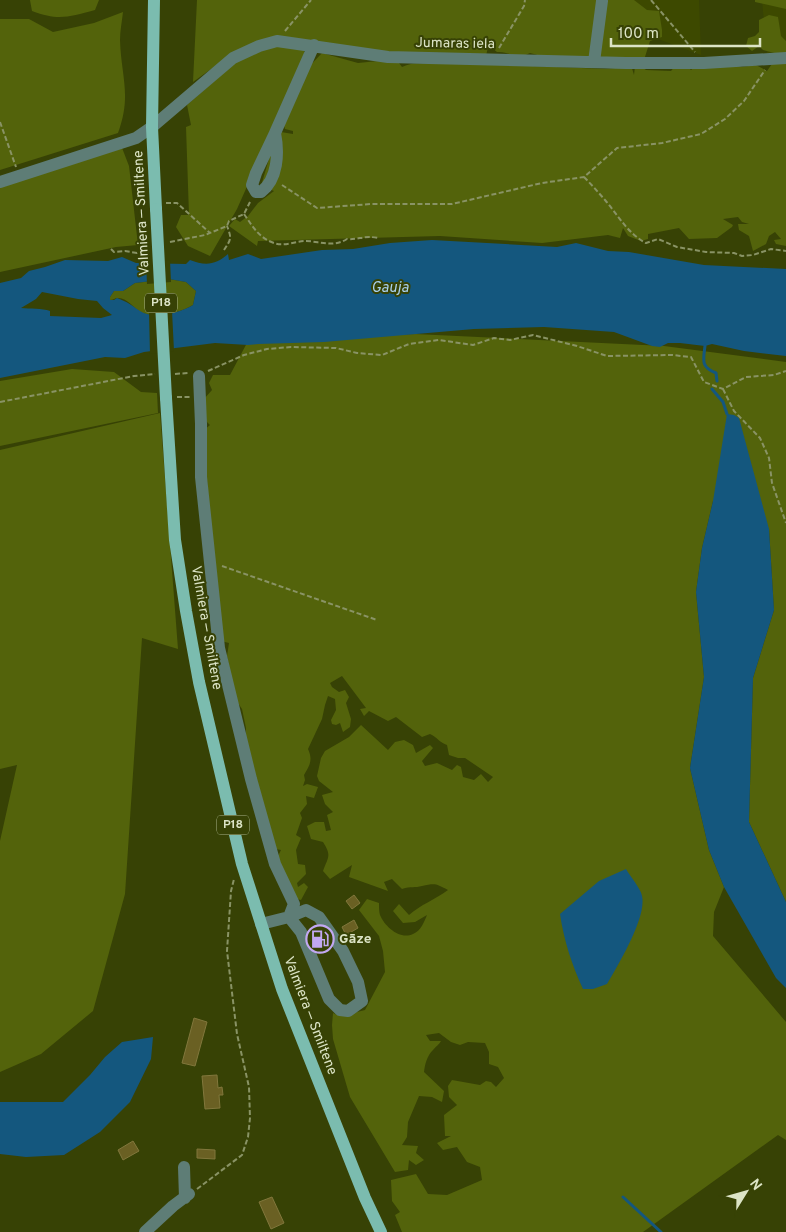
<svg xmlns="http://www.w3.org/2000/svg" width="786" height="1232" font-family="Overpass,sans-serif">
	<rect width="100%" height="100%" fill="#374205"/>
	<path fill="#3d4900" d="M553 0H699L701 55Z
		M762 0H786V50L767 55Z"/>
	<path fill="#53630b" d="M30 0H99L95 10C69 17 58 21 32 11Z
		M197 0H634L647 10 659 11 662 30V37L650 41 644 60H556L530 53C515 61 511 51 497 52L491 47H488L486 56 400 59 288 37 232 54 193 82Z
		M755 0H786V9L755 2Z
		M123 12C122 21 120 31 120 40 121 76 132 95 118 133L0 170V19H29L53 32 94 23Z
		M769 15 778 17 781 36 786 41V56L763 50 759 46 752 51 746 46 748 38 755 36 759 32V20Z
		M289 45 304 49V58L237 209 210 256 188 246 176 227 181 215H189L186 127 191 125 187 105 243 56 270 47Z
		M322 53 358 63 378 61 399 63 402 67C414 61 425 65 437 62L605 69C616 69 620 66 631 65L634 75 635 66 642 67 646 70 671 71 676 65 685 64 691 70 696 66 734 65 742 67 756 65 767 71 774 61 786 60V246L776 244 774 240 781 239 775 232 769 236 766 244 753 251 749 236 739 230 738 224H749L742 222 738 217 723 219 733 225 732 227 717 238 689 239 679 228 648 234V239L641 241 628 236 623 228 620 238 608 235 542 243 440 236 258 241 257 246 229 226 235 219 240 222 248 216 258 203 274 191 261 186 271 152 281 132 293 134V131L285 129 283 122 303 73Z
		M119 140 129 166 138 245 116 247 0 272V178Z
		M169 279 186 282 196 291 193 305C180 313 156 319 142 313 134 309 128 298 118 298 115 298 113 300 110 300V297L114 291H123L135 283Z
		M415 334 664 346 786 362V902L749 822 753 678 774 610 769 529 713 501 702 548 696 592 704 677 690 768 709 850 724 887 714 912 713 936 786 1022V1140L778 1135 643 1232H402L395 1215 400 1212 392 1201 391 1180 416 1174 428 1194 447 1195 482 1180 480 1167 467 1162 457 1147 443 1150 437 1143 451 1136H445L444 1115 457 1105 449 1097 448 1086 452 1080 480 1085 486 1081 491 1082 496 1087 504 1078 498 1067 489 1064V1052L485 1043 468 1042 460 1045 451 1042 439 1033 426 1035 430 1041H441C439 1045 436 1046 433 1050 427 1056 425 1064 424 1072L444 1091 442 1102 432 1097 419 1096 408 1122 407 1137 402 1145 418 1146 416 1153 424 1160 416 1165 409 1160 408 1170 395 1172 350 1097 333 1039 332 1025 333 1013C342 1019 354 1012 365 1010L385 972 383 951 379 936 359 910 367 899 379 903C379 907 379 912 380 915 385 927 400 940 413 934 421 931 424 922 427 915L415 922 403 923 393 911 399 904 409 915C420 905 436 899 448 890 436 884 436 883 422 886 415 888 411 886 402 889L392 879 384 882 388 891 349 877 352 865 330 879 323 871C328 857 332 856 323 842L311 839 307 826 315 822H324L326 831 331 830 327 815 333 812 325 804 322 795 333 792 319 781 317 776 321 758 325 751 349 737 361 725 388 750 395 742 404 740 413 745 416 753 430 745 433 748 422 761 425 766 437 763 452 770 457 765 461 767 463 777 474 780 481 774 488 782 493 777 465 758H458L449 755 447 745C440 743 437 737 430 734L422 737 396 717 388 721 369 711 364 716 360 709 366 708 342 676 330 683 332 687 339 692 345 690 349 697 346 703 351 719 350 727 343 732 340 723 336 725 332 724 331 720 336 710 335 699 328 696 325 705 322 719 308 749C313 760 310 765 304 775L305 780 303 786 307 784 318 787 314 798 306 796 307 804 300 813 302 818 296 835 301 838 296 850 298 864 305 865 306 874 297 883 298 887 304 883 308 887 301 900 293 898 276 860 281 850 276 849 246 741V728L242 709 236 700 227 656 229 643 221 641 218 613 203 431 210 425 205 420 204 399 212 390 209 383 213 375H230L248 341Z
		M72 369 114 372 141 392 157 393 158 413 0 446V381Z
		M160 413 178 649 142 638 125 894 93 1011 41 1054 0 1072V841L17 765 0 769V450Z"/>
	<path fill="#14577e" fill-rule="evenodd" d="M432 240 557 247 576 243 608 251 629 252 704 265 786 269V356L744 351 712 344 705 346 680 343H668L660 347 652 346 614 332 544 327 474 329 324 342 258 344 248 345 215 343 144 352 125 358 105 357 0 378V283L21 278 29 271 45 267 65 260 108 261 122 257 136 263 186 264 190 260C205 266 216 265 228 254L229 260 248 254 261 259 322 250 353 249 390 243ZM169 279 186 282 196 291 193 305C180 313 154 320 140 311 131 305 128 302 117 298L114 300H110V297L114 291H123L135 283ZM42 292 78 299 97 301 103 308 112 315 101 318 50 316V311C42 308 30 309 21 308L36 299Z
		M727 414 734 415 739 418 769 529 774 610 753 678 749 822 786 902V988L776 978 724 887 709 850 690 768 704 677 696 592 702 548 713 501Z
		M626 869C630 876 641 889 642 896 647 917 618 965 607 984L593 989H583C572 965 564 941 560 914L599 881Z
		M153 1037 151 1059 130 1102 100 1132 64 1155 26 1157 0 1154V1102H63L90 1075 105 1057 122 1042Z"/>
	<path fill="#374205" d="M170 260 171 282 147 284 146 261Z
		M172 311 174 351 150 354 149 312Z"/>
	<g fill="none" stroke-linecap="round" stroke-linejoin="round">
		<path stroke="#14577e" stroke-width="3" d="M705 346C703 361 701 367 716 373L717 381
			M712 389 723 402 727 414
			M623 1197 661 1232"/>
	</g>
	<path fill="#6a6023" stroke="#81773c" d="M354 895 360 903 352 909 346 901Z
		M354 920 358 928 346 935 342 927Z
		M194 1018 207 1022 195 1066 182 1063Z
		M217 1075 218 1088 222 1087 223 1095H219L220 1108 205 1109 202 1076Z
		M133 1141 139 1151 123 1160 118 1150Z
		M197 1149 215 1150V1159L197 1158Z
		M272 1197 284 1223 271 1229 259 1202Z"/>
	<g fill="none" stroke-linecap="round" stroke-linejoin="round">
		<path stroke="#899365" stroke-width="2" stroke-dasharray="5 2.5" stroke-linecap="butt" d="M651 0 695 52
			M285 31 311 0
			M499 48 524 6 525 0
			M0 122 16 167
			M584 177C591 184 598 192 605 200 618 215 628 234 646 243L658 239 677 247 706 252 734 253 742 256 753 255 771 249 786 251
			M282 185 317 208 371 204H452L542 183 584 177 617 148 662 143 701 134 725 119 744 101 765 70
			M166 203H177L210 233
			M244 214C253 227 259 238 274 243 283 247 296 241 305 241 319 241 333 248 347 239 359 240 364 235 378 238
			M170 242 205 235 227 226 229 221 244 214 250 202
			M111 249 114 252 125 251 137 253 148 247
			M224 250C231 239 232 239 227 226
			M208 371 244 355 267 349 291 347 336 348 357 353 382 355 409 344 439 340 473 345 494 338 510 340 533 335 577 346 607 356 672 355 691 357 704 382 723 389 746 377 774 375 786 371
			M175 374 188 373
			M723 389 734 411 760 438 769 458 772 483 786 523
			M177 397H190
			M0 402 134 376 155 374
			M222 566 377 620
			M197 1189 242 1155 248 1137 250 1118 249 1087 237 1034 227 951 231 891 234 879"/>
		<path stroke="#5e7d76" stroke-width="12" d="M594 62 602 1
			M275 133 256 173 252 185 256 192H261C278 179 279 153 275 133L314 45
			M0 182 136 138 152 127 233 58 259 46 277 41 388 57 626 63H704L786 58
			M199 376 201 424V477L219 648 251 779 275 864 294 904 289 917
			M261 924 289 917 301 932 329 999 340 1010 348 1011 362 1001 358 982 343 951 319 917 306 910 289 917
			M184 1167 185 1198
			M145 1232 173 1206 189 1194"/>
		<path stroke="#7bbcaf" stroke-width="12" d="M154 0 152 127 156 209
			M166 398 175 540 186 611 199 682 242 864 282 989 365 1198 381 1232"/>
		<path stroke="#7bbcaf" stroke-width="12" d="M156 209 166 398"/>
	</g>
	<defs>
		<g id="fuel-ring" transform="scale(1.4375)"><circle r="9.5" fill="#374205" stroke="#c2a8f2" stroke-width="1.5"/><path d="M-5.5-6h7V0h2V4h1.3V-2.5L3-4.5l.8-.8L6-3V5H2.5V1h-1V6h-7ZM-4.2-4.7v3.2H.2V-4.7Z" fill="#c2a8f2"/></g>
	</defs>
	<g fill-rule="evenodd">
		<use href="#fuel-ring" x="320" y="939"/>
	</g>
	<g text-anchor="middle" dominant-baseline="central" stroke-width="4" stroke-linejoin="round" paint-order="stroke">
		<g fill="#374205" stroke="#aab38c" stroke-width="1">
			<rect x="145" y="293.5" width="32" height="19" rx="4"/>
			<rect x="217" y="815.5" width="32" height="19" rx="4"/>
		</g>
		<g font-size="12" font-weight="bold" fill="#dce4c6">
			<text x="161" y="303">P18</text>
			<text x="233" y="825">P18</text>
		</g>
		<g font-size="14" fill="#dce4c6" stroke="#374205">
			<text transform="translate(455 44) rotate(1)">Jumaras iela</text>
			<text transform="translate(142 213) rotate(-93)">Valmiera — Smiltene</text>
			<text transform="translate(206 628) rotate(80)">Valmiera — Smiltene</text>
			<text transform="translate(310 1016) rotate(69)">Valmiera — Smiltene</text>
		</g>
		<g font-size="14" font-weight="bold" fill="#dce4c6" stroke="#374205" text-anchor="start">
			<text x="339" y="939">Gāze</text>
		</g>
		<g font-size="15" font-style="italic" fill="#abd2ef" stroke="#374205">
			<text x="390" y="288">Gauja</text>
		</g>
	</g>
	<g transform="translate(746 1192) rotate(53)" stroke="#374205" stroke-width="4" paint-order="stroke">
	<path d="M0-4L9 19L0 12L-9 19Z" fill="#dce4c6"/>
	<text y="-8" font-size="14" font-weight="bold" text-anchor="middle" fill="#dce4c6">N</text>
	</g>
	<path d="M611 38v8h149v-8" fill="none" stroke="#dce4c6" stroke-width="2.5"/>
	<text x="618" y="38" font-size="15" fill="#dce4c6" stroke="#374205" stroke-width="4" paint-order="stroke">100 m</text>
</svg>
